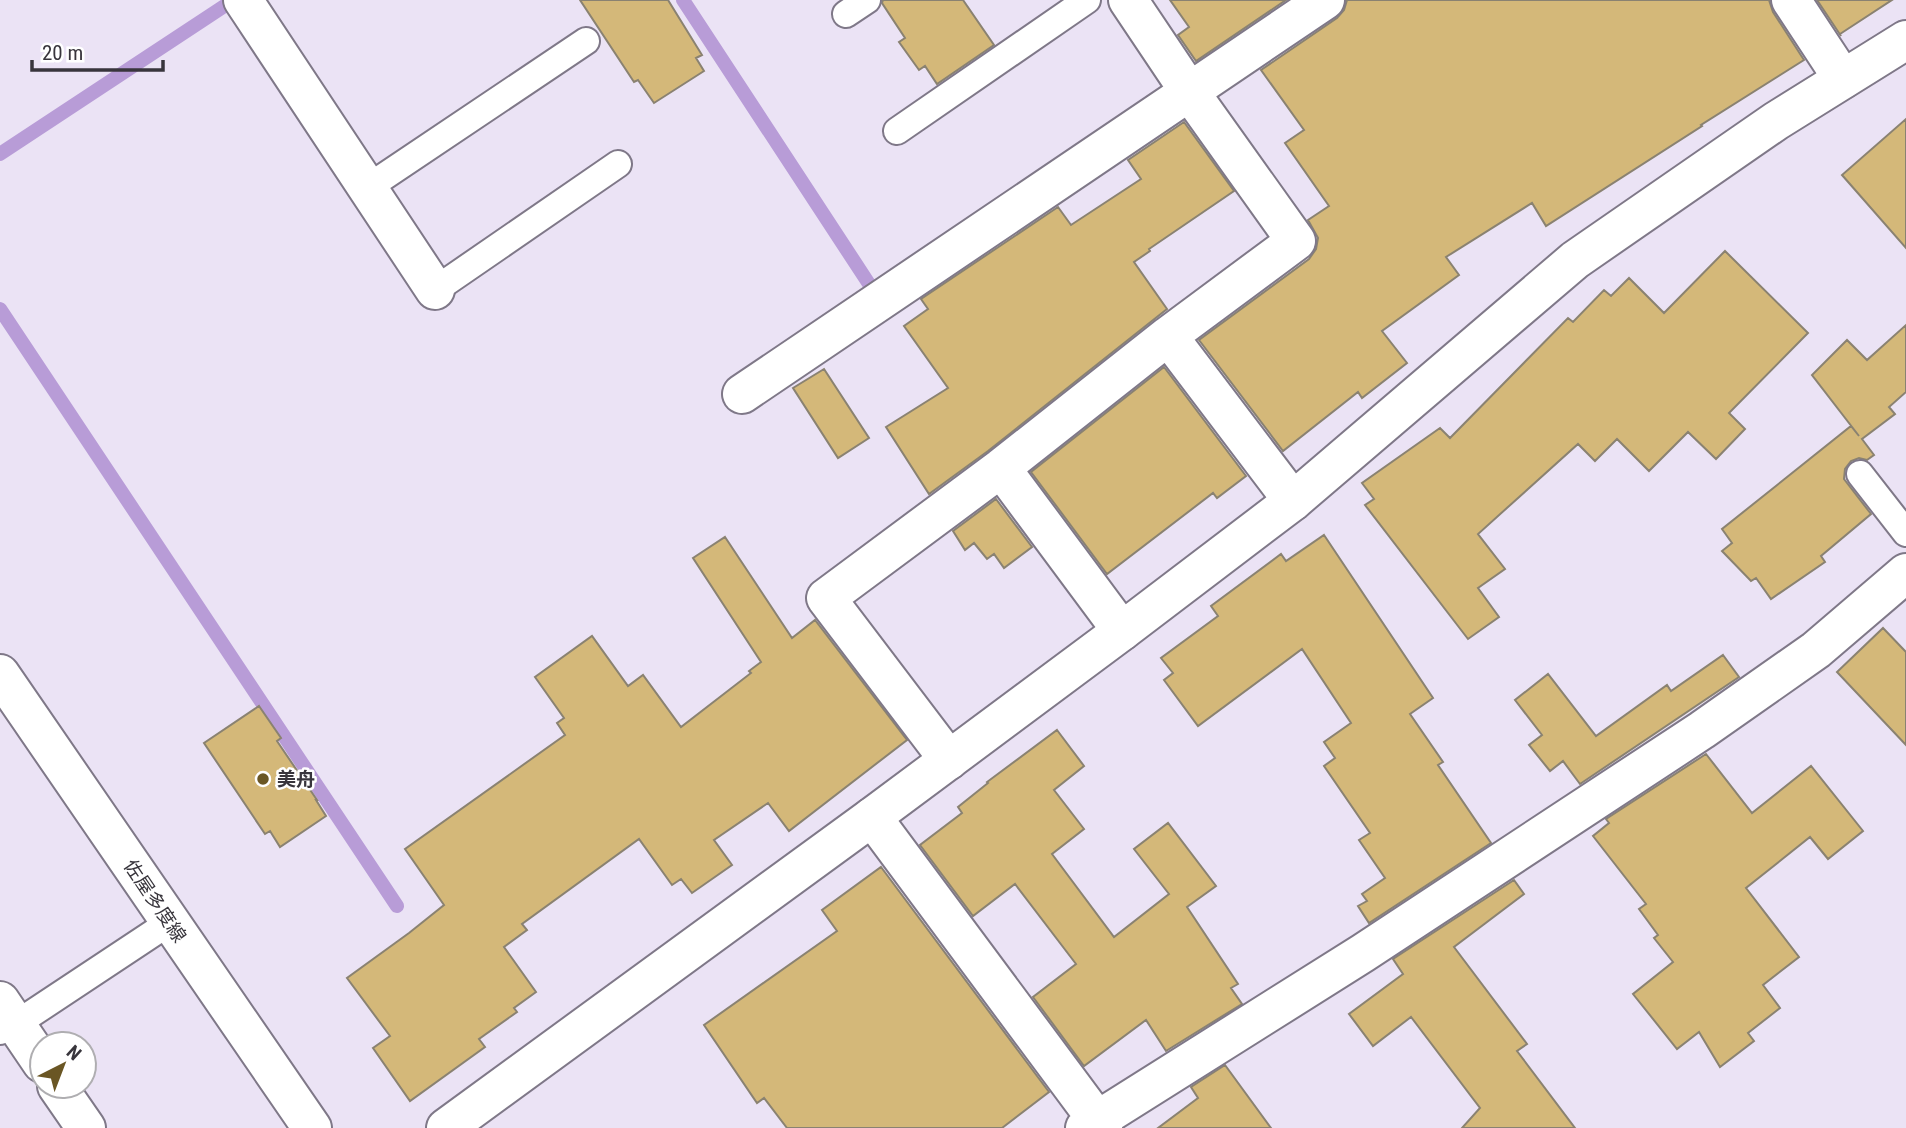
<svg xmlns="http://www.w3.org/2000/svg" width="1906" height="1128" font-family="'Roboto Condensed','Noto Sans JP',sans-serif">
	<rect width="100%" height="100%" fill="#ebe3f5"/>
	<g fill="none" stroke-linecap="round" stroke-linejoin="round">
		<path stroke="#b89cd7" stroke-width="14" d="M683 0 873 290
			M0 154 229 3
			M0 309 397 906"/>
	</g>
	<path fill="#d4b879" stroke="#8a8271" stroke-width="2" d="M580 0H668L702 55 696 58 704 71 654 103 638 80 634 82Z
		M883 0H963L994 45 937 84 925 66 919 70 899 42 905 38 882 3Z
		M1170 0H1286L1196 61 1178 35 1189 27Z
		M1347 0H1769L1773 12 1804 60 1701 125 1702 126 1546 226 1532 203 1446 257 1459 275 1382 331 1407 363 1362 398 1358 392 1283 451 1199 340 1309 259 1316 249 1318 238 1308 220 1329 206 1285 143 1304 130 1261 70 1337 18 1344 10Z
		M1817 0H1892L1840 34 1841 36Z
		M1906 119V248L1842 175Z
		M1184 122 1234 191 1149 249 1150 251 1134 262 1167 309 988 451 929 494 886 427 948 388 904 326 928 309 921 299 1058 207 1071 225 1141 179 1128 160Z
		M1725 251 1808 333 1729 413 1745 429 1716 459 1688 432 1649 471 1617 439 1595 461 1578 444 1478 534 1505 569 1478 588 1499 617 1468 639 1365 505 1374 499 1362 483 1440 428 1450 438 1568 318 1573 322 1604 290 1611 296 1629 278 1664 313Z
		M1906 325V392L1889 407 1895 414 1862 439 1874 455 1867 460 1859 458 1851 461 1845 469 1844 479 1871 514 1821 556 1825 562 1771 599 1756 578 1751 581 1722 551 1732 543 1722 529 1851 426 1859 436 1812 375 1847 340 1867 360Z
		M1164 367 1246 476 1217 498 1213 493 1107 574 1031 472Z
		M824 369 869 438 838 458 793 388Z
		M996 499 1032 547 1004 568 994 554 987 559 974 543 965 550 953 531Z
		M1324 535 1433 698 1410 714 1443 762 1438 765 1491 843 1369 923 1358 906 1367 901 1362 894 1385 878 1359 840 1370 833 1324 766 1335 758 1324 742 1351 723 1302 649 1198 726 1164 680 1173 673 1161 658 1218 616 1211 606 1281 554 1286 561Z
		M725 537 792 638 815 620 907 740 789 831 768 803 714 840 732 865 692 893 681 879 672 885 639 839 522 924 527 930 504 947 536 992 514 1008 517 1012 479 1039 485 1047 410 1101 373 1048 390 1036 347 978 409 933 444 905 405 849 565 735 557 723 564 718 535 677 592 636 628 686 643 675 681 727 751 673 749 671 761 662 693 558Z
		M1883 628 1906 652V745L1837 672Z
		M1723 655 1739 677 1580 784 1563 761 1550 771 1529 745 1542 735 1515 700 1548 674 1596 736 1667 685 1671 691Z
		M259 706 281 738 277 741 317 800H316L326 816 280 847 270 831 265 834 204 743Z
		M1057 730 1084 766 1054 790 1084 829 1052 854 1114 937 1169 894 1134 849 1168 823 1216 886 1187 907 1238 984 1231 988 1242 1004 1166 1051 1146 1020 1084 1066 1033 997 1076 964 1015 884 973 916 920 845 962 813 958 807 988 783 987 782Z
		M1706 754 1752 813 1811 766 1863 831 1828 859 1810 837 1746 888 1799 957 1763 985 1780 1008 1748 1033 1754 1041 1720 1067 1699 1032 1677 1049 1633 994 1673 962 1654 938 1658 935 1639 909 1646 904 1593 836 1609 823 1606 819Z
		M881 867 1049 1092 1002 1128H787L764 1098 757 1103 704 1025 837 931 822 910Z
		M1514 880 1524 894 1454 947 1527 1044 1517 1051 1575 1128H1462L1480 1108 1411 1017 1373 1046 1349 1014 1403 974 1393 959Z
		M1225 1065 1271 1128H1158L1198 1098 1191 1087Z"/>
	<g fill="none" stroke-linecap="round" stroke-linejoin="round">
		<g stroke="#7f7888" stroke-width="30">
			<path id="service" d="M846 14 867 0
				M897 131 1087 0
				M367 188 586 41
				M435 290 618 164
				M1860 474 1906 533
				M0 1031 16 1024 170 922"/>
		</g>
		<g stroke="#7f7888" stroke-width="42">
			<path id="minor" d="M243 0 435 290
				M1791 0 1843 79
				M1168 336 1293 501
				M742 394 1325 0
				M1001 468 1122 631
				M949 760 826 598 1001 468 1168 336 1296 241 1189 91 1128 0
				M872 817 1103 1128
				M0 1001 42 1063
				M57 1086 86 1128
				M1085 1128 1363 953 1702 730 1816 650 1906 573"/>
		</g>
		<g stroke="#7f7888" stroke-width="42">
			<path id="tertiary" d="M446 1128 872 817 1122 631 1293 501 1575 260 1776 121 1906 40"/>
		</g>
		<g stroke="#7f7888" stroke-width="42">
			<path id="secondary" d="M0 674 312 1128"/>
		</g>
		<use href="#service" stroke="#fff" stroke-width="26"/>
		<use href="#minor" stroke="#fff" stroke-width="38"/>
		<use href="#tertiary" stroke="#fff" stroke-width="38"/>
		<use href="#secondary" stroke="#fff" stroke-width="38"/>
	</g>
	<circle fill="#6a5624" stroke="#fff" stroke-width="2.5" cx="263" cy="779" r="7"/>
	<g text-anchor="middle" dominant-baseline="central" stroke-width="5" stroke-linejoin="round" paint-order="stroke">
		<g font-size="19" font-weight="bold" fill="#38353c" stroke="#fff" text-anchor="start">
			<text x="277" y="779">美舟</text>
		</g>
		<g font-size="19" fill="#38353c" stroke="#fff">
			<text transform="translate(155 901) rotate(56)">佐屋多度線</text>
		</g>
	</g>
	<g transform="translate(63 1065) rotate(42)"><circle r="33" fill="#ffffff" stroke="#afaeb1" stroke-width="2"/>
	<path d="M0-5L12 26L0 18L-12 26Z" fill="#6a5624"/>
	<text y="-10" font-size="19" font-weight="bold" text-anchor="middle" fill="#38353c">N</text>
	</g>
	<path d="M32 60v10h131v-10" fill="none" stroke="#38353c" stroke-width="3.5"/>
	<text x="42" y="60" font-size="21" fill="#38353c" stroke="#ffffff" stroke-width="5" paint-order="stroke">20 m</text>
</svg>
